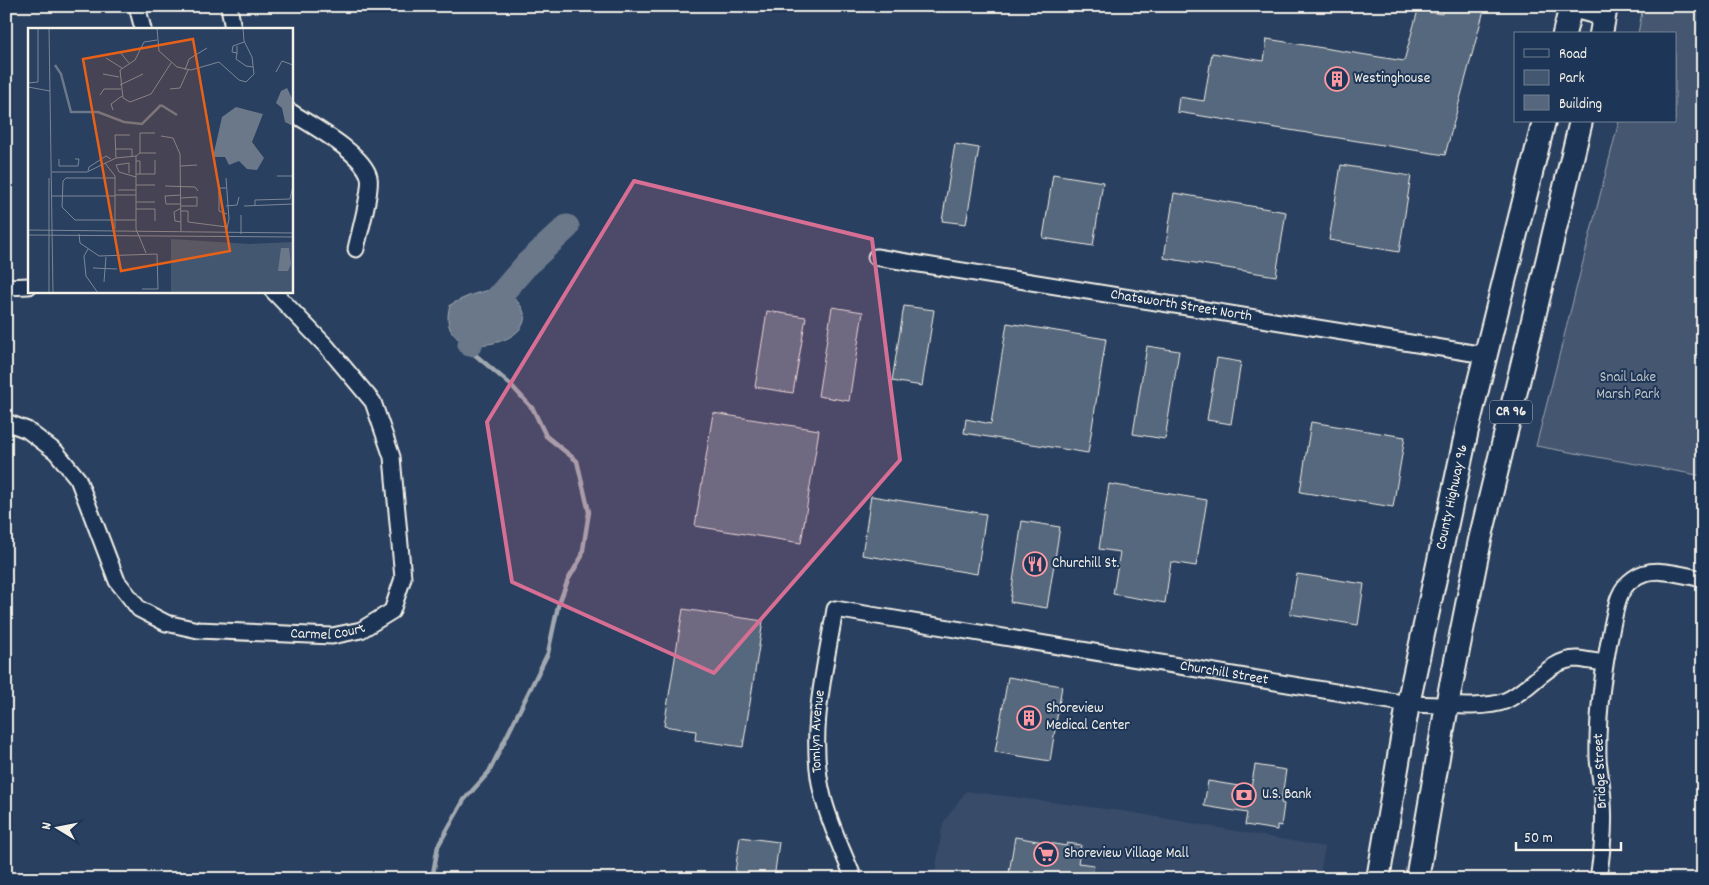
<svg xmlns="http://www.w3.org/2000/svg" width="1709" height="885" font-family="Dekko,sans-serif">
	<rect width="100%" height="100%" fill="#2a4060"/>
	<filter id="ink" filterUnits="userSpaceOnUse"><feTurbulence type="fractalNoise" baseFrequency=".02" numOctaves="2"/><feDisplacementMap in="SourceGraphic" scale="10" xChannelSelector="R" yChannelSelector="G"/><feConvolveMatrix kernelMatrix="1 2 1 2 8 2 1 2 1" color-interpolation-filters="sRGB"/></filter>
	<g filter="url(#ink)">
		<path fill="#374c69" d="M966 791 1129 812 1325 847 1319 879H934L943 823Z"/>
		<path fill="#445771" stroke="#9ca4ac" d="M1643 6H1703V476L1536 446 1619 121H1675V34H1638Z"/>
		<path fill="#6a788a" stroke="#a1a8b0" d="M501 289C581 336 429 378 450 305 467 296 481 290 501 289Z"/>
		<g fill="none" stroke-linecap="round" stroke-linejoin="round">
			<path stroke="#a1a8b0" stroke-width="4.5" d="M432 879 438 846 464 800 489 772 548 653 558 606 568 580 582 556 589 512 577 461 546 436 533 409 511 385 473 353 470 344"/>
			<path stroke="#6a788a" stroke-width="25" d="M470 344 483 315 527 264 567 227"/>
		</g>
		<path fill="#56677d" stroke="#f4f1e8" d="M1444 6 1484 10 1445 155 1177 112 1179 97 1204 101 1212 53 1264 61 1267 39 1404 61 1418 10 1442 14Z
			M955 144 979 148 966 224 942 221Z
			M1341 165 1411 176 1399 252 1329 240Z
			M1053 174 1103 182 1093 246 1043 238Z
			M1174 193 1286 212 1276 276 1164 258Z
			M904 306 934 310 922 386 892 381Z
			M832 307 863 312 849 401 818 396Z
			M767 311 806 317 793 393 755 387Z
			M1007 323 1106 339 1088 453 964 433 966 419 991 424Z
			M1147 346 1179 351 1165 439 1133 434Z
			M1217 358 1241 362 1231 424 1207 420Z
			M713 413 819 430 801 543 695 526Z
			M1311 422 1405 437 1393 507 1300 492Z
			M1109 484 1207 500 1196 566 1171 562 1165 603 1113 594 1120 552 1099 549Z
			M871 496 986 514 977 574 862 555Z
			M1022 521 1060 527 1047 608 1010 602Z
			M1297 574 1364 584 1358 625 1290 614Z
			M683 609 763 621 743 747 695 740 696 731 664 726Z
			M1008 677 1062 686 1050 761 995 752Z
			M1255 765 1286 770 1281 803 1284 804 1281 826 1277 825V830L1245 825 1247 813 1204 806 1208 781 1251 788Z
			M740 837 779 842 774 879H734Z
			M1015 837 1066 846 1067 843 1081 845 1078 863 1094 865 1092 879 1081 877 1080 879H1008Z"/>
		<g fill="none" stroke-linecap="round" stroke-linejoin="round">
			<g stroke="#f4f1e8" stroke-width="19">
				<g id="street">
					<path d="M137 6 143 29"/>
					<path d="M229 6 233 29"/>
					<path d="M1562 7 1604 18"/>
					<path d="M291 112C312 126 363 153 369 177 372 190 359 234 356 249"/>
					<path id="s1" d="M876 257 1485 355"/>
					<path d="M6 287 29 286"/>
					<path id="s2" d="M6 422 27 430 56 452 78 479 117 581 139 609 166 623 198 630 332 636 361 630 392 611 403 578 392 457 373 402 327 347 273 291"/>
					<path id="s3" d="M854 879C843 852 830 825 823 797 807 735 825 671 835 609L1408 704C1433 704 1484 710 1505 701 1530 691 1548 659 1577 659 1586 660 1596 662 1604 663"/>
					<path d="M1598 879C1602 854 1605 829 1603 803 1603 788 1599 773 1598 758 1597 713 1603 670 1612 626 1616 609 1617 590 1633 579 1652 564 1681 575 1703 579"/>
				</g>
			</g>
			<g stroke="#f4f1e8" stroke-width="26">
				<g id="primary">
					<path d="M1564 34 1571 6"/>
					<path d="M1601 34 1606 6"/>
					<path id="s4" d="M1378 879 1408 704 1467 430 1544 121"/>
					<path d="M1417 879 1447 705 1480 540 1581 121"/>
				</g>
			</g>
			<use href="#street" stroke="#1d3557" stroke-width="15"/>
			<use href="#primary" stroke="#1d3557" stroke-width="22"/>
		</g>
	</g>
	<path fill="#d66f93" fill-opacity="0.2" stroke="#d66f93" stroke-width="4" stroke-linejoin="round" d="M634 181 872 239 900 460 714 673 512 582 487 422Z"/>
	<defs>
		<g id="building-ring" transform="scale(1.25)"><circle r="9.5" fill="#1d3557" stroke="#ff9aa2" stroke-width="1.5"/><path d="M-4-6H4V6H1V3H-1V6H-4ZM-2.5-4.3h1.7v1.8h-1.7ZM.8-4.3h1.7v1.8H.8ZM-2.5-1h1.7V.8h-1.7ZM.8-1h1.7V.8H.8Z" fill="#ff9aa2"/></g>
		<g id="restaurant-ring" transform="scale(1.25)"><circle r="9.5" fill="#1d3557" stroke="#ff9aa2" stroke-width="1.5"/><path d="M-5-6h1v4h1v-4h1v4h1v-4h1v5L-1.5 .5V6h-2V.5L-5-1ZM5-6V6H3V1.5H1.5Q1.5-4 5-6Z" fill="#ff9aa2"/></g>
		<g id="bank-ring" transform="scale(1.25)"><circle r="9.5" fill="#1d3557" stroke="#ff9aa2" stroke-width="1.5"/><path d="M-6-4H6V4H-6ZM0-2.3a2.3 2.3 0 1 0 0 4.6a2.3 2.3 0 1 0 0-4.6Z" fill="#ff9aa2"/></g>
		<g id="supermarket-ring" transform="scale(1.25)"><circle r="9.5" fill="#1d3557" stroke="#ff9aa2" stroke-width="1.5"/><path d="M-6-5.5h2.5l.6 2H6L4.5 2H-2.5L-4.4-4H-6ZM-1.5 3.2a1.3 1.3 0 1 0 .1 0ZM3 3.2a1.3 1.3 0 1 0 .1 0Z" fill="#ff9aa2"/></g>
	</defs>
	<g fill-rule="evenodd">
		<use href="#building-ring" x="1337" y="79"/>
		<use href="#restaurant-ring" x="1035" y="564"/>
		<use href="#building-ring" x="1029" y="718"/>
		<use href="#bank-ring" x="1244" y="795"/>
		<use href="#supermarket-ring" x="1046" y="854"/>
	</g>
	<g text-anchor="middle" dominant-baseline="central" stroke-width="4" stroke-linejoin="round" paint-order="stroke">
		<rect fill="#1d3557" stroke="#b4b9bc" stroke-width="1" x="1490" y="400.5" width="42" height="23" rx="4"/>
		<g font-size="14" font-weight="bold" fill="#f4f1e8">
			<text x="1511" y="412">CR 96</text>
		</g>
		<g font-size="15" fill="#f4f1e8" stroke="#1d3557" text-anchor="start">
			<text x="1354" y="79">Westinghouse</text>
			<text x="1052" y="564">Churchill St.</text>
			<text x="1046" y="709">Shoreview<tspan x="1046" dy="17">Medical Center</tspan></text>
			<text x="1262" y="795">U.S. Bank</text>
			<text x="1064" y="854">Shoreview Village Mall</text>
		</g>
		<g font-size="15" fill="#f4f1e8" stroke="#1d3557">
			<text stroke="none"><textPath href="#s1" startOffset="309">Chatsworth Street North</textPath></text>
			<text stroke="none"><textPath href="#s4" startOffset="389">County Highway 96</textPath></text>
			<text stroke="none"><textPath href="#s2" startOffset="432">Carmel Court</textPath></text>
			<text stroke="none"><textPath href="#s3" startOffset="672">Churchill Street</textPath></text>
			<text stroke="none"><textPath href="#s3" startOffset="154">Tomlyn Avenue</textPath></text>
			<text transform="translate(1601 771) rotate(-93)">Bridge Street</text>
		</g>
		<g font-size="15" fill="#bfc3c4" stroke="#1d3557">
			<text x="1628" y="378">Snail Lake<tspan x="1628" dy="17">Marsh Park</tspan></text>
		</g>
	</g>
	<g transform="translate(28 28)">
		<rect width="265" height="265" fill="#2a4060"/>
		<path d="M143 211 221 216 265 214V265H143Z" fill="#445771"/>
		<path d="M259 60 265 72V98L257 94 254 80 248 75 253 63ZM208 79 235 86 224 114 236 130 229 142 219 141 211 133 201 137 197 129H185L194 89ZM253 220H261L263 236 260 243H250Z" fill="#6a788a"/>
		<path fill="none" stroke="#6a788a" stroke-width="2.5" d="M27 37 33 46 43 84H70L96 94 114 96 133 77M133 77 149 87"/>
		<path fill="none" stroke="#7b8796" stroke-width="1" d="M21 0 25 265M129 0 131 23 149 39 163 42 191 34 211 52 218 54 226 46 224 29 216 13 215 0M129 12 116 14 107 32 92 42 95 70 102 74 123 66 143 35M209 18V25L204 24 205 18 216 14M91 23 101 35M209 25 208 31 218 38 225 39M78 30 94 40M157 42 161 31 179 20M248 44 254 33 265 37M75 46 91 49M0 55 10 54V0M92 57 115 46M0 59 22 63M142 61 152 60 160 42M72 67 76 61H93M85 82 83 76 94 68M133 108 145 110 152 126 153 203M87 121H104V128M112 125H128M108 128V201L118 225M108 128 112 125V105H127M88 130 87 107H102M31 131V138H50L51 131H47M108 133H112V146M77 135 87 148V201M152 138 169 137M60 143 61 139 78 128 83 131M24 144H59L88 130 108 128M101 145V135L88 137 91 144 108 149M108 146H127V132M249 148H265M21 150V265M87 150H38L35 153 34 179 47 192H87M198 150 201 191 198 205M108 157H127M137 158 167 159 170 163M198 160H191V183L199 186M90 162H108M87 167H108M153 167 137 168 138 176H153M24 168H87M153 170 169 169V178H153M108 174H127M227 177V172L262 171 265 158M198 178 209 177 211 169M216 178 265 176M153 180 146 184 147 193 153 194M108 181H127V193M153 183H160V194L199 199M213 187V206M87 192H108M0 202 265 205M51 206 52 215 71 228 129 226 130 261H114M0 207 265 209M60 221 56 228 58 248 70 265M0 236V265M65 240 89 241M76 254 78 229"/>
		<path fill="#e96117" fill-opacity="0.15" stroke="#e96117" stroke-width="2.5" d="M165 11 202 223 93 243 55 31Z"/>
		<rect width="265" height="265" fill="none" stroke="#f4f1e8" stroke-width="2.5"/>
	</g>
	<rect width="1709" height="885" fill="none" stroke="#1d3557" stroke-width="25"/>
	<rect x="12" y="12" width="1684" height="860" fill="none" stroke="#f4f1e8" stroke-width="2" filter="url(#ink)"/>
	<rect x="1514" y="32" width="162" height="90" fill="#1d3557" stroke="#738091"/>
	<rect x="1524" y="49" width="25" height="8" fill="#1d3557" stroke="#738091"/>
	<text x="1559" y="58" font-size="15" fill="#f4f1e8">Road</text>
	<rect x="1524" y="70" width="25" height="15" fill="#445771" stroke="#738091"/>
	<text x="1559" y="82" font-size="15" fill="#f4f1e8">Park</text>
	<rect x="1524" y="95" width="25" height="15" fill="#56677d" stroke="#738091"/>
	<text x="1559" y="108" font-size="15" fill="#f4f1e8">Building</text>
	<g transform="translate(58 828) rotate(280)" stroke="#1d3557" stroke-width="4" paint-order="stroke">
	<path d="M0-4L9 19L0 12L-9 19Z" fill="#f4f1e8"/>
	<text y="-8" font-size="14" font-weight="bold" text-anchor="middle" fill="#f4f1e8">N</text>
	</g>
	<path d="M1516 842v8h105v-8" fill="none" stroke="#f4f1e8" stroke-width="2.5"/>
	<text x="1524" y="842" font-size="15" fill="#f4f1e8" stroke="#1d3557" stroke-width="4" paint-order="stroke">50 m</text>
</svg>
